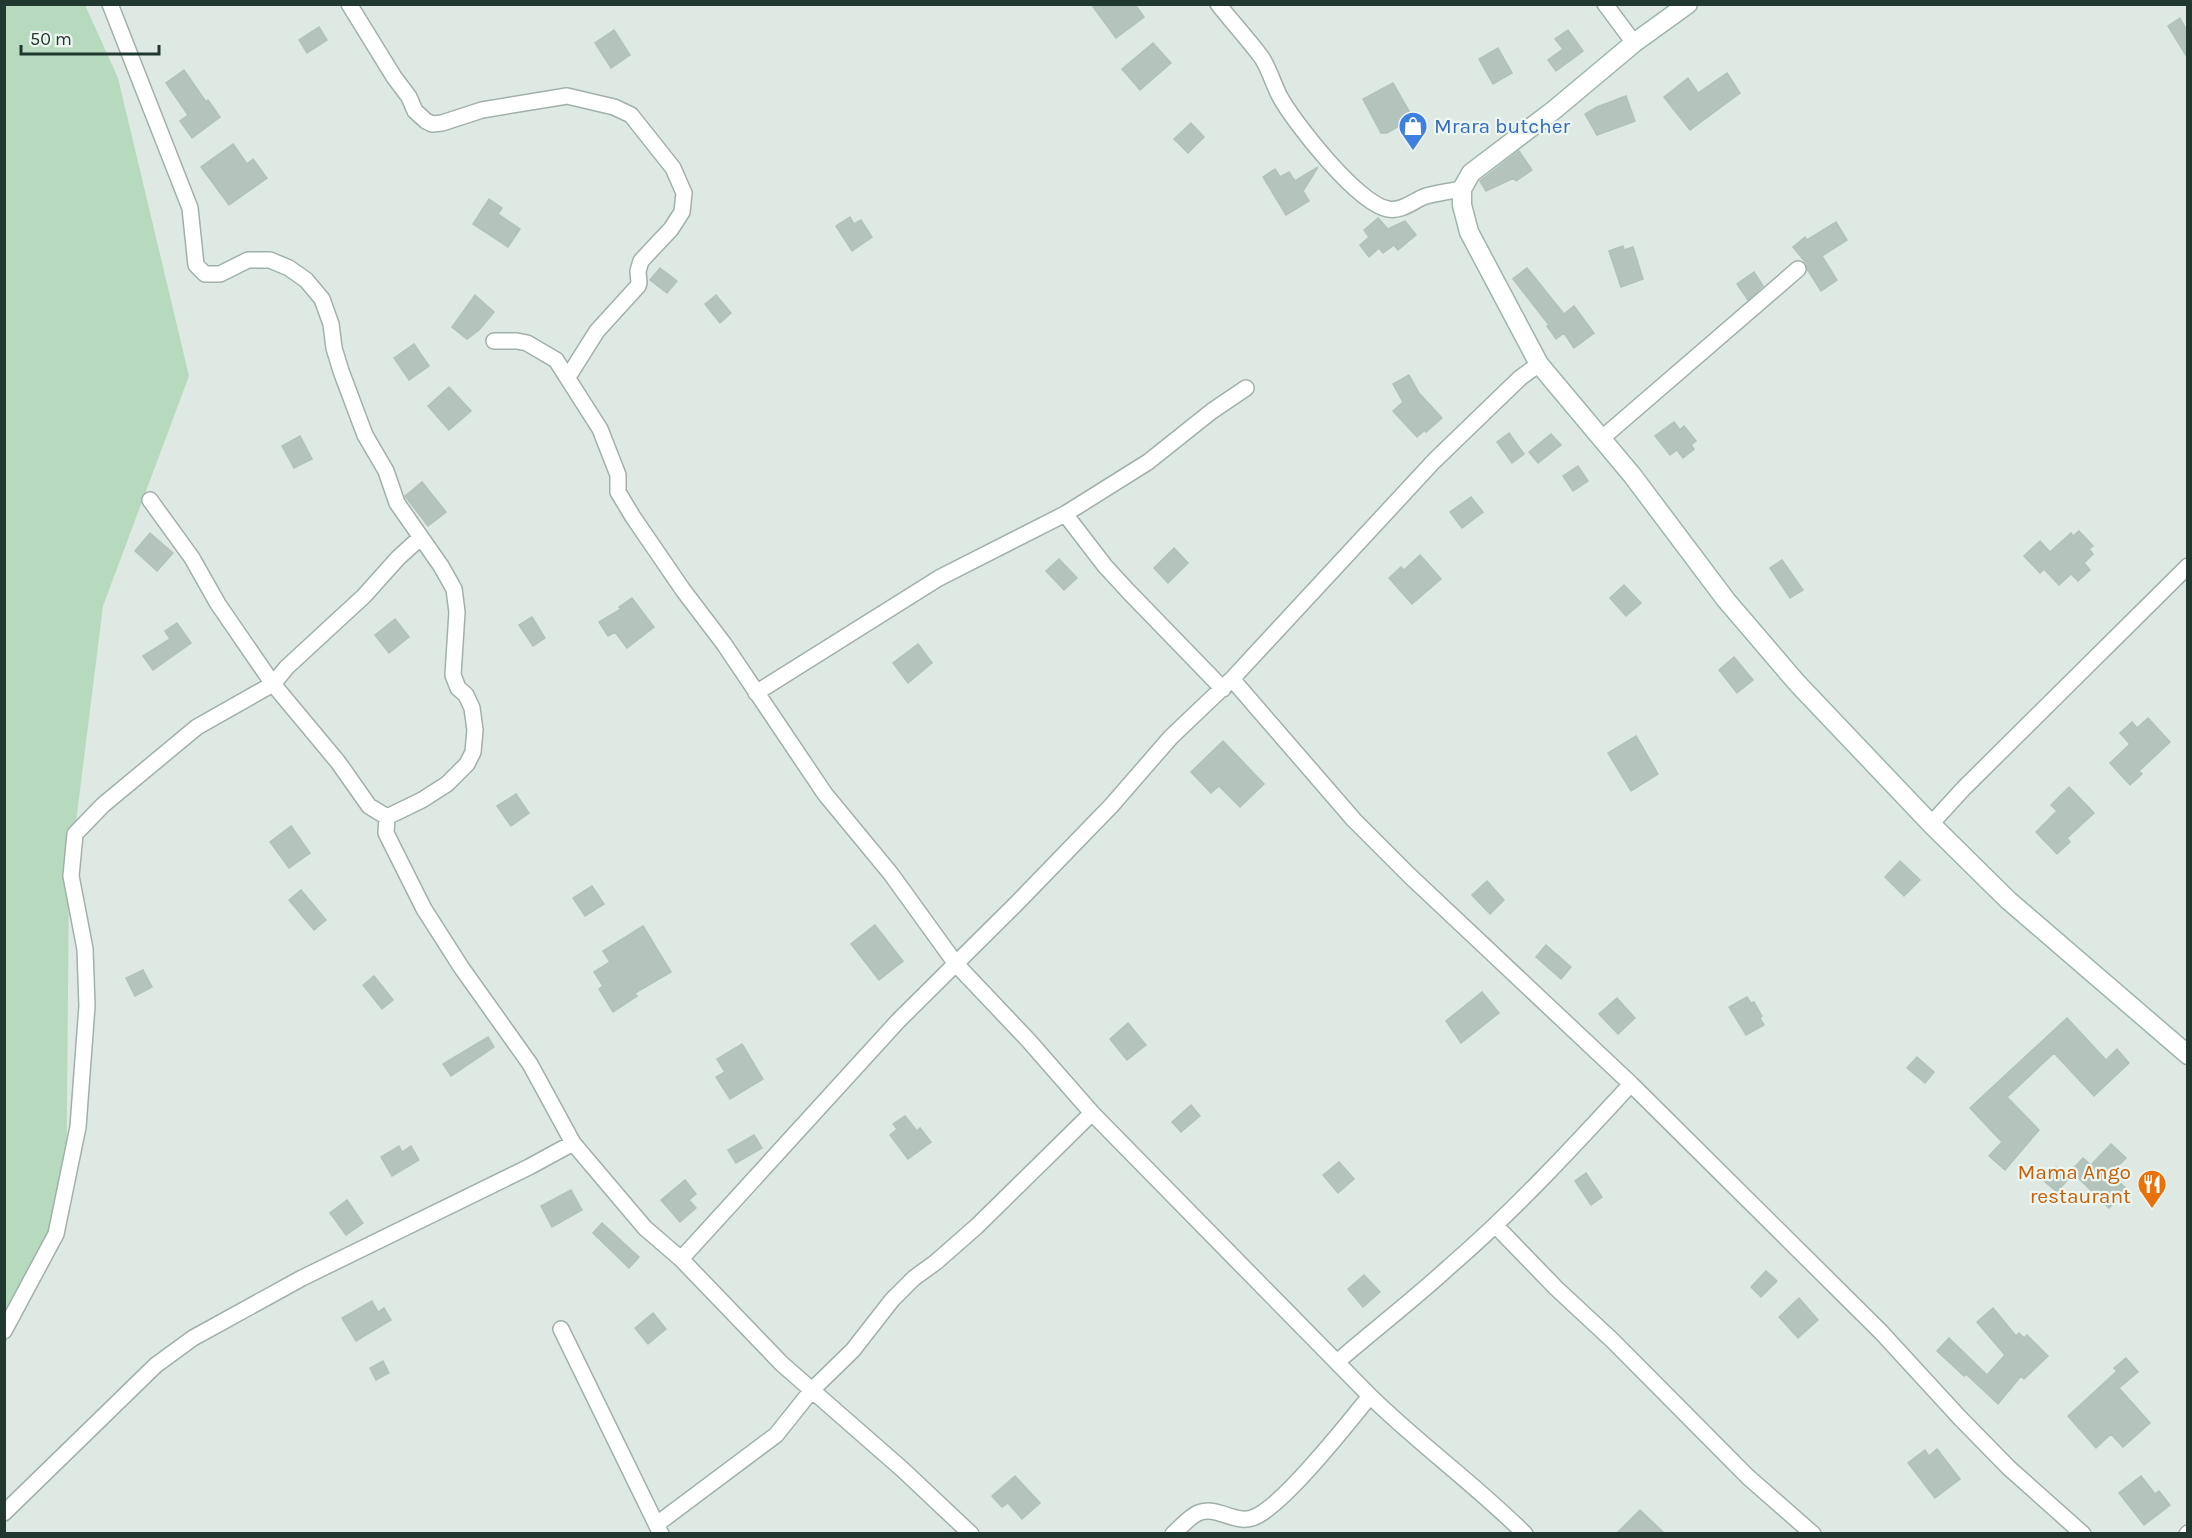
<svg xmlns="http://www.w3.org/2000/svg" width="2192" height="1538" font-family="Karla,sans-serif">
	<rect width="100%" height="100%" fill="#dee9e3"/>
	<path fill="#b7dabe" d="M5 5H85L118 78 189 376 103 606 69 878 66 1218 5 1344Z"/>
	<path fill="#b4c4bc" stroke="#b1c2ba" stroke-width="1.5" d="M1091 4H1135L1144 17 1116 38Z
		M2180 18 2187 31V57L2168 26Z
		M319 27 327 40 307 53 299 40Z
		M614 30 630 55 611 68 595 43Z
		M1568 30 1583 51 1556 71 1548 60 1563 49 1555 39Z
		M1153 43 1171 63 1140 90 1122 69Z
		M1498 48 1512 73 1493 84 1479 59Z
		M184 70 206 102 208 100 220 117 192 138 180 121 188 115 166 83Z
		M1727 73 1740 93 1690 130 1664 97 1688 78 1698 93Z
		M1393 83 1413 118 1387 133H1381L1363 99Z
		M1626 96 1635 121 1597 135 1585 114 1597 107Z
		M1191 123 1204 137 1188 153 1174 139Z
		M233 144 247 164 253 159 267 178 229 205 201 167Z
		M1519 151 1532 170 1516 181 1514 178 1486 191 1480 181Z
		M1318 167 1303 191 1309 201 1286 215 1263 177 1275 169 1280 177 1289 172 1295 181Z
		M489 199 502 208 498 214 520 229 508 247 473 224Z
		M850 217 854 224 861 220 872 237 852 251 836 226Z
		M1378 218 1388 229 1405 221 1416 235 1398 250 1394 245 1383 253 1379 248 1369 257 1360 245 1369 237 1364 230Z
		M1836 222 1847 240 1822 256 1837 280 1821 291 1807 269 1806 263 1793 247 1805 237 1807 240Z
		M1623 246 1624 250 1633 247 1643 279 1621 287 1609 251Z
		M660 268 677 281 667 293 650 280Z
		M1527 268 1564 314 1574 306 1594 333 1574 348 1564 333 1556 339 1547 326 1549 325 1513 279Z
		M1754 272 1763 286 1748 300 1737 284Z
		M475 295 494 312 479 330 467 339 452 327Z
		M716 295 731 313 720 323 705 304Z
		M414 344 429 366 409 380 394 358Z
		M1409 375 1419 393 1442 418 1426 432 1425 430 1417 437 1393 411 1403 402 1393 384Z
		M449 387 471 411 449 430 428 406Z
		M1674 422 1680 430 1684 426 1696 441 1691 445 1694 449 1683 458 1677 450 1670 455 1655 436Z
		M1509 433 1524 454 1512 463 1497 442Z
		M1551 434 1561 445 1538 463 1529 452Z
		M300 436 312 459 294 468 282 446Z
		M1578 466 1588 481 1573 491 1563 476Z
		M422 482 446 512 428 526 405 496Z
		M1471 497 1483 512 1462 528 1450 512Z
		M2079 531 2093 546 2089 549 2093 554 2084 563 2090 570 2078 581 2071 574 2059 585 2044 569 2040 573 2024 556 2040 541 2050 552 2071 533 2073 536Z
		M150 533 173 553 157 571 135 551Z
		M1174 548 1188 563 1168 583 1154 568Z
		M1420 555 1441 579 1412 604 1389 578 1401 567 1404 570Z
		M1059 559 1077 578 1064 590 1046 571Z
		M1782 560 1803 590 1790 598 1770 568Z
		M1624 585 1641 603 1626 616 1610 598Z
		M632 598 654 627 627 648 615 632 608 636 599 622 621 609 619 607Z
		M532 617 545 638 533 646 519 625Z
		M395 619 409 637 389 653 375 635Z
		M177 623 191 643 153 670 143 656 170 639 165 631Z
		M918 644 932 663 908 683 893 663Z
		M1734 657 1753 680 1737 693 1719 670Z
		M2148 718 2170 742 2139 771 2142 774 2130 785 2110 763 2130 744 2120 733 2132 722 2137 728Z
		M1636 736 1658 774 1631 791 1608 753Z
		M1223 741 1264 784 1240 807 1219 786 1211 793 1191 772Z
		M2069 787 2094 813 2067 838 2070 842 2057 854 2036 832 2057 811 2051 805Z
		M516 794 529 813 511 826 497 806Z
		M291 826 310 853 289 868 270 842Z
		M1900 861 1920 880 1904 896 1885 877Z
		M1487 881 1504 900 1490 914 1472 895Z
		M592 886 604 904 585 916 573 898Z
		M301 890 326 920 314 930 289 900Z
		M875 925 903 961 879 980 851 944Z
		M643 926 671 972 635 993 637 996 613 1012 599 989 603 986 594 972 610 962 603 951Z
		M1546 945 1571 967 1561 979 1536 957Z
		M143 970 152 987 135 996 126 978Z
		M374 976 393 1000 382 1009 363 985Z
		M1482 992 1499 1013 1461 1043 1446 1021Z
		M1747 997 1751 1003 1754 1002 1762 1016 1760 1018 1764 1025 1746 1035 1729 1007Z
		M1617 998 1635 1018 1618 1034 1599 1014Z
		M2067 1018 2106 1060 2117 1049 2129 1063 2094 1096 2054 1053 2007 1097 2039 1130 2005 1170 1989 1156 2002 1142 1970 1108Z
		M1128 1023 1146 1045 1127 1060 1110 1039Z
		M488 1037 494 1047 451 1076 443 1064Z
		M742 1044 763 1079 730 1099 716 1077 725 1072 717 1059Z
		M1917 1057 1934 1072 1925 1083 1907 1068Z
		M1191 1105 1200 1116 1181 1132 1172 1122Z
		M905 1116 917 1131 920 1128 931 1142 908 1159 890 1135 897 1129 893 1124Z
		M754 1135 762 1148 736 1163 728 1150Z
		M2111 1144 2126 1158 2118 1166 2126 1174 2119 1182 2127 1189 2109 1208 2071 1171 2083 1158 2091 1165Z
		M399 1146 402 1152 411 1146 419 1160 392 1176 381 1157Z
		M1339 1162 1354 1179 1338 1193 1323 1175Z
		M2056 1167 2069 1178 2057 1192 2044 1181Z
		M1586 1173 1602 1197 1591 1205 1575 1181Z
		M685 1180 696 1194 689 1200 696 1208 680 1222 661 1200Z
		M571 1190 582 1210 552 1227 541 1206Z
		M347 1200 363 1223 346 1235 330 1213Z
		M602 1223 639 1257 629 1268 593 1233Z
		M1766 1271 1777 1281 1761 1297 1751 1287Z
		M1364 1275 1380 1292 1363 1307 1348 1289Z
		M1799 1298 1818 1320 1798 1338 1779 1317Z
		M372 1301 378 1312 384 1308 391 1320 356 1341 342 1318Z
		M1993 1308 2016 1336 2019 1333 2024 1338 2027 1335 2048 1356 2024 1379 2021 1376 1998 1404 1966 1374 1964 1376 1937 1351 1949 1338 1987 1375 2005 1355 1977 1322Z
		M653 1313 666 1329 648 1344 635 1328Z
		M2126 1358 2138 1372 2119 1388 2150 1423 2123 1447 2111 1434 2096 1448 2068 1416 2117 1371 2114 1368Z
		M383 1361 389 1373 376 1380 370 1368Z
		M1937 1449 1960 1479 1935 1498 1908 1463 1925 1450 1929 1456Z
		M1015 1476 1040 1503 1022 1519 1008 1503 1002 1507 992 1496Z
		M2141 1476 2155 1494 2159 1491 2170 1505 2144 1525 2119 1493Z
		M1640 1510 1664 1533H1617Z"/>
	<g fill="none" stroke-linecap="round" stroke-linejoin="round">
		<g stroke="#a1b0aa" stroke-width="18">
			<path id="street" d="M110 4 190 208 196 265 205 274H220L248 260H270L289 268 306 280 322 299 331 324 334 348 341 371 365 435 386 471 397 503 441 566 454 589 457 612 453 675 458 688 466 695 472 708 475 730 473 752 467 764 447 784 422 800 387 817
				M349 4 394 77 409 97 415 111 426 121 432 124 442 123 482 110 567 96 614 107 631 115 673 168 684 193 682 212 671 229 641 261 638 271 639 283 638 286 597 331 568 377
				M1218 4C1232 22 1248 39 1262 58 1269 69 1273 83 1279 95 1293 122 1359 205 1388 209 1402 212 1414 200 1426 196 1438 193 1451 191 1462 189
				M1605 4 1634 43
				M494 341H517L527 343 556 360 600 429 618 475V492L633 517 683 590 724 644 825 794 891 874 956 964 1029 1041 1092 1113 1370 1396C1419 1444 1476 1485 1525 1534
				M1601 439 1798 269
				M150 500 192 558 218 604 273 684 338 762 369 806 387 817 386 833 424 909 461 967 530 1064 573 1143 645 1228 681 1259 782 1364 902 1469 971 1534
				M1065 514 1105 566 1128 591 1223 689
				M1232 679 1354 820 1410 876 1631 1084 1881 1332 1960 1418 2009 1468 2083 1534
				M756 693 939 578 1065 514 1148 462 1212 411 1246 388
				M1931 824 1964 788 2188 566
				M1495 1225 1556 1288 1613 1341 1748 1477 1813 1534
				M681 1259 899 1020 1016 904 1111 806 1171 737 1232 679 1434 461 1520 378 1539 364
				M561 1329 661 1534
				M4 1331 56 1234 78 1127 87 1006 85 949 71 876 75 834 103 805 197 727 273 684 287 667 364 596 398 558 420 538
				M1337 1362C1374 1330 1413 1300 1449 1267 1514 1211 1573 1147 1631 1084
				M4 1513 156 1365 193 1338 302 1278 529 1167 573 1143
				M657 1524 776 1435 812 1390 853 1350 892 1300 914 1278 936 1262 977 1226 1092 1113
				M1173 1534C1181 1527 1189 1517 1198 1513 1217 1505 1234 1524 1252 1518 1280 1510 1349 1422 1370 1396
				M2187 1534 2188 1533"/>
		</g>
		<g stroke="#9eb5aa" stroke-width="21">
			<path id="secondary" d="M1688 4 1634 43 1554 110 1471 173 1462 189V205L1469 232 1539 364 1632 475 1726 600 1797 683 1931 824 2008 900 2188 1055"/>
		</g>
		<use href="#street" stroke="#fff" stroke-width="15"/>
		<use href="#secondary" stroke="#fff" stroke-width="18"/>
	</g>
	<defs>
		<g id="shop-pin" transform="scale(1.5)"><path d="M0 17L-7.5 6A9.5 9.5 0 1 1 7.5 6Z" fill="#3f7fe0" stroke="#eef6f2"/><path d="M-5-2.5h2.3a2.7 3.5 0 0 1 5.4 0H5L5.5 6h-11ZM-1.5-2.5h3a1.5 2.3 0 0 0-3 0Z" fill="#fff"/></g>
		<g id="restaurant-pin" transform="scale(1.5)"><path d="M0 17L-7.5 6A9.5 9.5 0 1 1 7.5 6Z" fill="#e8710a" stroke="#eef6f2"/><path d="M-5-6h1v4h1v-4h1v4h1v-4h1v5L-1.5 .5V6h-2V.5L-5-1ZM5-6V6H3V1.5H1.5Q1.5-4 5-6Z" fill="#fff"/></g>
	</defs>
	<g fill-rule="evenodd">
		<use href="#shop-pin" x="1413" y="126"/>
		<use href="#restaurant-pin" x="2152" y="1184"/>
	</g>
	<g text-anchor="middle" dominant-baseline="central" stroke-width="4.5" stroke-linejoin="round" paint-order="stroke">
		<g font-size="21" fill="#366cbe" stroke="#eef6f2" text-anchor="start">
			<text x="1434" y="126">Mrara butcher</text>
		</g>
		<g font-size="21" fill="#c56008" stroke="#eef6f2" text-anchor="end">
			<text x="2131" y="1172">Mama Ango<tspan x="2131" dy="24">restaurant</tspan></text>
		</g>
	</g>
	<rect width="2192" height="1538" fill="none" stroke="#203830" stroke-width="12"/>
	<path d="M21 45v9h138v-9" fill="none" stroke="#203830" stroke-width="3"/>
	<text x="30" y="45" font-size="18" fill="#203830" stroke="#eef6f2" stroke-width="4.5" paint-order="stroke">50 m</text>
</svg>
